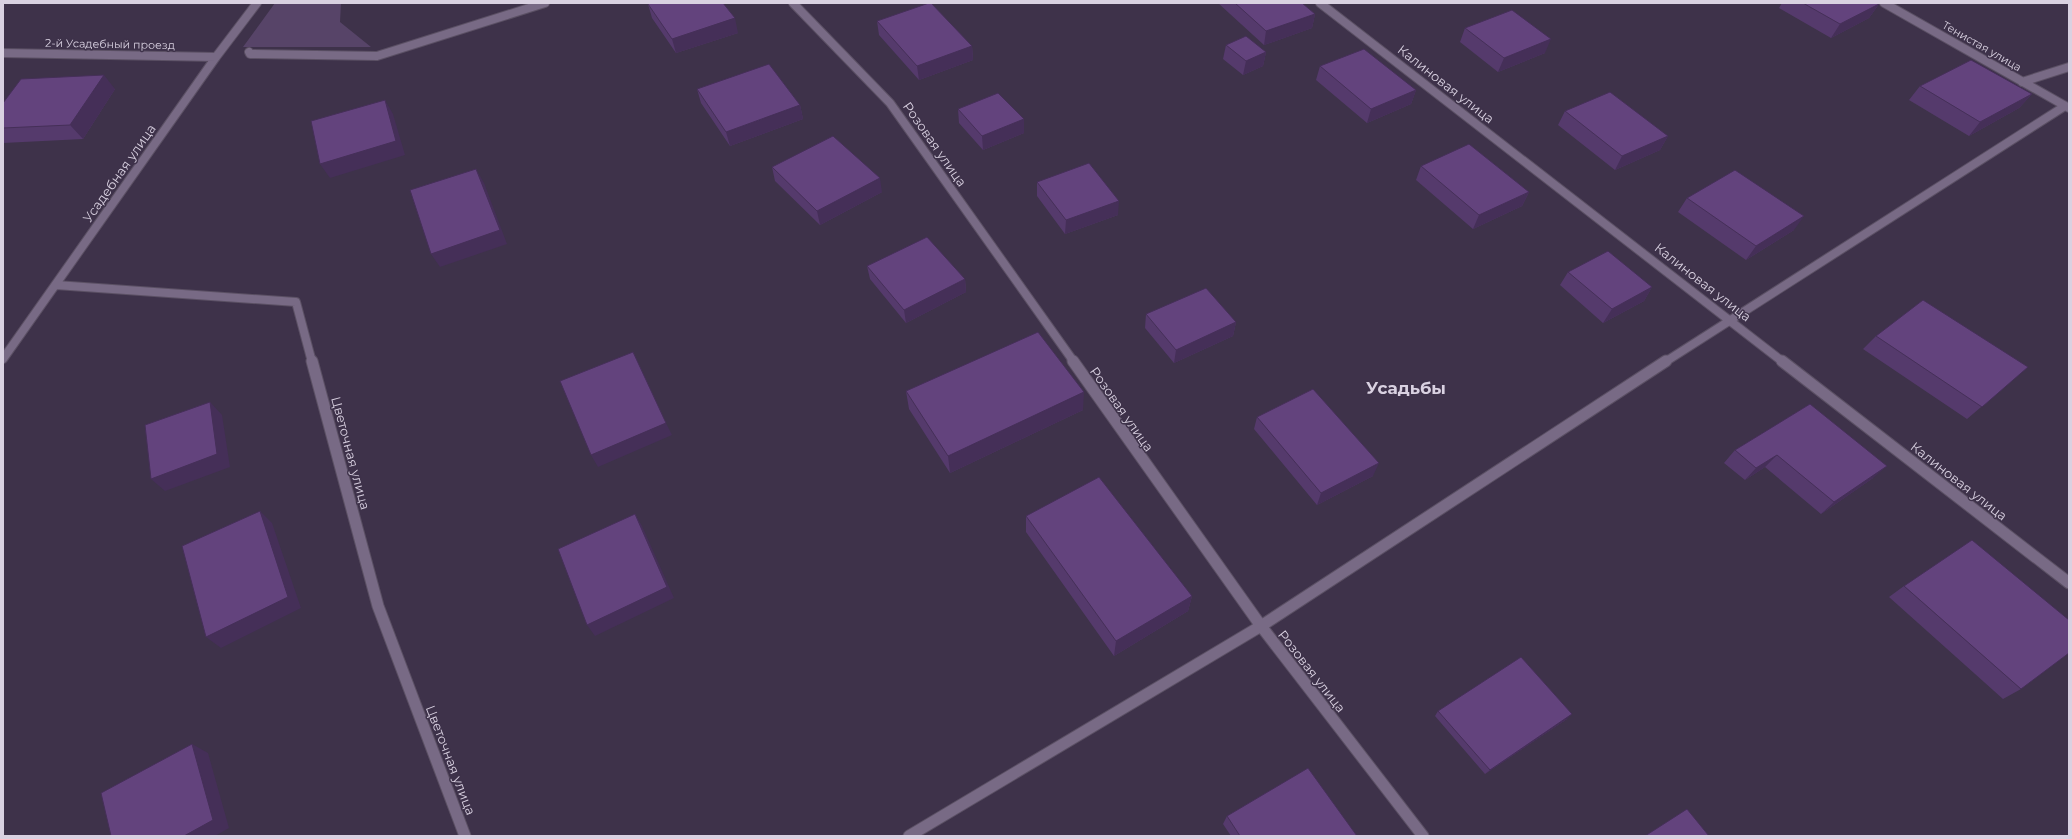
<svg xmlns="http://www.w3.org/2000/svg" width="2072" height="839" font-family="Montserrat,sans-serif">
	<rect width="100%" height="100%" fill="#3e324a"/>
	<path fill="#574468" d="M275 3H341L340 22 371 47H243Z"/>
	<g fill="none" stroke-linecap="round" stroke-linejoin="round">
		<g stroke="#5b5064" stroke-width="10">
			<path id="minor-far1" d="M793 3 890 103 1074 362
				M1320 3 1783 362
				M1884 3 2069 108
				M249 52 250 54 377 56 545 3
				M3 53 216 57
				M2022 82 2069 67
				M56 285 296 302 312 362
				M3 359 216 57 257 3
				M1665 362 2065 106"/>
		</g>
		<g stroke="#5b5064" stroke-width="13">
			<path id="minor" d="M312 361 378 606 465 836
				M1073 361 1261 626 1423 836
				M1782 361 2069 583
				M909 836 1261 626 1666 361"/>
		</g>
		<use href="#minor-far1" stroke="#786a85" stroke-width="8"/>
		<use href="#minor" stroke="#786a85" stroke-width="11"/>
	</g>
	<path fill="#553a6c" d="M1218 3H1302L1315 14 1312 28 1264 45Z
		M1782 3H1876L1879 4 1869 18 1831 38 1779 8Z
		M648 4 738 33 676 53 652 18Z
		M877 21 972 46 973 60 919 80 879 35Z
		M1465 28 1545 53 1498 72 1460 42Z
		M1226 45 1266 52 1263 66 1243 75 1223 59Z
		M1320 66 1416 90 1411 104 1367 123 1316 80Z
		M1920 86 2032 94 2019 108 1969 136 1909 100Z
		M115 89 83 139 3 143V103Z
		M697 89 800 105 803 119 730 146 701 103Z
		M958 109 1024 119V133L983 150 959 123Z
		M1565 111 1668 136 1660 150 1615 170 1558 125Z
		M1421 166 1529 192 1522 206 1473 229 1416 180Z
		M772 167 882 192 820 225 775 181Z
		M1037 182 1118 215 1065 234 1037 196Z
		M1687 198 1794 230 1746 260 1678 212Z
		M867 266 965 279 966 292 906 323 870 279Z
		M1568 272 1652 287 1644 301 1603 323 1560 285Z
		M1146 314 1236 322 1233 336 1174 363 1145 328Z
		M1876 336 2028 367 1967 419 1863 349Z
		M906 391 1083 410 950 473 909 409Z
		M1810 404 1873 478 1821 514 1765 467 1745 480 1724 463 1735 450Z
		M1257 417 1373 476 1317 505 1254 429Z
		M1026 516 1192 596 1188 611 1114 656 1026 532Z
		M1904 586 2021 689 2003 699 1889 597Z
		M1438 711 1567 719 1485 774 1435 716Z
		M1227 816 1357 836H1231L1223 824Z"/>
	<path fill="#452f58" d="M1879 4 1869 18 1831 38 1840 24Z
		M1315 14 1312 28 1264 45 1266 31Z
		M735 18 738 33 676 53 672 39Z
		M1551 39 1545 53 1498 72 1504 58Z
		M972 46 973 60 919 80 917 66Z
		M1266 52 1263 66 1243 75 1246 61Z
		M104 75 115 89 83 139 70 125Z
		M1416 90 1411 104 1367 123 1371 109Z
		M2032 94 2019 108 1969 136 1980 122Z
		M385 100 393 114 405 155 330 178 320 164Z
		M800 105 803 119 730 146 726 132Z
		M1024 119V133L983 150 982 136Z
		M1668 136 1660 150 1615 170 1622 156Z
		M476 169 484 183 507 244 440 267 431 254Z
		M880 178 882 192 820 225 817 211Z
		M1529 192 1522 206 1473 229 1479 215Z
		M1119 201 1118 215 1065 234 1066 220Z
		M1804 216 1794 230 1746 260 1756 246Z
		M965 279 966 292 906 323 904 310Z
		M1652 287 1644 301 1603 323 1612 309Z
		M1236 322 1233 336 1174 363 1176 350Z
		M1084 392 1083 410 950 473 948 456Z
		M210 402 222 415 230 467 165 491 151 479Z
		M666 423 672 435 598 467 591 455Z
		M1777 455 1765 467 1745 480 1756 468Z
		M1379 463 1373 476 1317 505 1321 493Z
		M1887 466 1873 478 1821 514 1834 502Z
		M260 511 272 523 301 608 221 648 206 637Z
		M635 514 642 526 674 598 595 636 587 625Z
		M1192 596 1188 611 1114 656 1116 641Z
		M1572 714 1567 719 1485 774 1490 770Z
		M192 744 208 753 229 828 215 836H184Z"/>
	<path fill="#63437d" stroke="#452f58" d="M651 3H723L735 18 672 39 648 4Z
		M929 3H931L972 46 917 66 877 21Z
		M1235 3H1302L1315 14 1266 31Z
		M1803 3H1876L1879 4 1840 24Z
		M1512 10 1551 39 1504 58 1465 28Z
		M1246 36 1266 52 1246 61 1226 45Z
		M1364 49 1416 90 1371 109 1320 66Z
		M1971 60 2032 94 1980 122 1920 86Z
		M769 64 800 105 726 132 697 89Z
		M104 75 70 125 3 128V103L21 79Z
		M1610 92 1668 136 1622 156 1565 111Z
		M998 93 1024 119 982 136 958 109Z
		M385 100 396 141 320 164 311 121Z
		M833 136 880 178 817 211 772 167Z
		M1469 144 1529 192 1479 215 1421 166Z
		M1089 163 1119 201 1066 220 1037 182Z
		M476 169 500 230 431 254 410 190Z
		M1735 170 1804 216 1756 246 1687 198Z
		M927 237 965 279 904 310 867 266Z
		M1608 251 1652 287 1612 309 1568 272Z
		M1206 288 1236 322 1176 350 1146 314Z
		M1923 300 2028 367 1982 407 1876 336Z
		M1038 332 1084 392 948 456 906 391Z
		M633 352 666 423 591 455 560 381Z
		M1313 389 1379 463 1321 493 1257 417Z
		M210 402 217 454 151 479 145 425Z
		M1810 404 1887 466 1834 502 1777 455 1756 468 1735 450Z
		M1099 477 1192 596 1116 641 1026 516Z
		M260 511 288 597 206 637 182 546Z
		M635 514 667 587 587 625 558 549Z
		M1972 540 2069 620V653L2021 689 1904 586Z
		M1521 657 1572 714 1490 770 1438 711Z
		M192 744 213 820 184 836H111L101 793Z
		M1308 768 1357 836H1240L1227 816Z
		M1687 809 1709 836H1645Z"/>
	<g text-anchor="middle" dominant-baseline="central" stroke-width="3" stroke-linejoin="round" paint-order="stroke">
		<g font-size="11" fill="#d9d1e1" stroke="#3e324a">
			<text transform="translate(110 44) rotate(1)">2-й Усадебный проезд</text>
			<text transform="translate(1982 46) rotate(30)">Тенистая улица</text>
		</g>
		<g font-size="13" fill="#d9d1e1" stroke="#3e324a">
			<text transform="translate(1446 84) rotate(38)">Калиновая улица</text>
			<text transform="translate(935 144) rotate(55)">Розовая улица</text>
			<text transform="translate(119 173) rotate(-55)">Усадебная улица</text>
			<text transform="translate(1703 282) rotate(38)">Калиновая улица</text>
			<text transform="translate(1122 409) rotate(55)">Розовая улица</text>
			<text transform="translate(351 453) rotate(75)">Цветочная улица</text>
			<text transform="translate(1959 481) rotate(38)">Калиновая улица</text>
			<text transform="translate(1312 671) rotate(52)">Розовая улица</text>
			<text transform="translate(451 760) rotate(69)">Цветочная улица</text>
		</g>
		<g font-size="17" font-weight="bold" fill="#d9d1e1" stroke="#3e324a">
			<text x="1406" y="388">Усадьбы</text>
		</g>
	</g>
	<rect width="2072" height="839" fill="none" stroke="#d9d1e1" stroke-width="8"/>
</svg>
